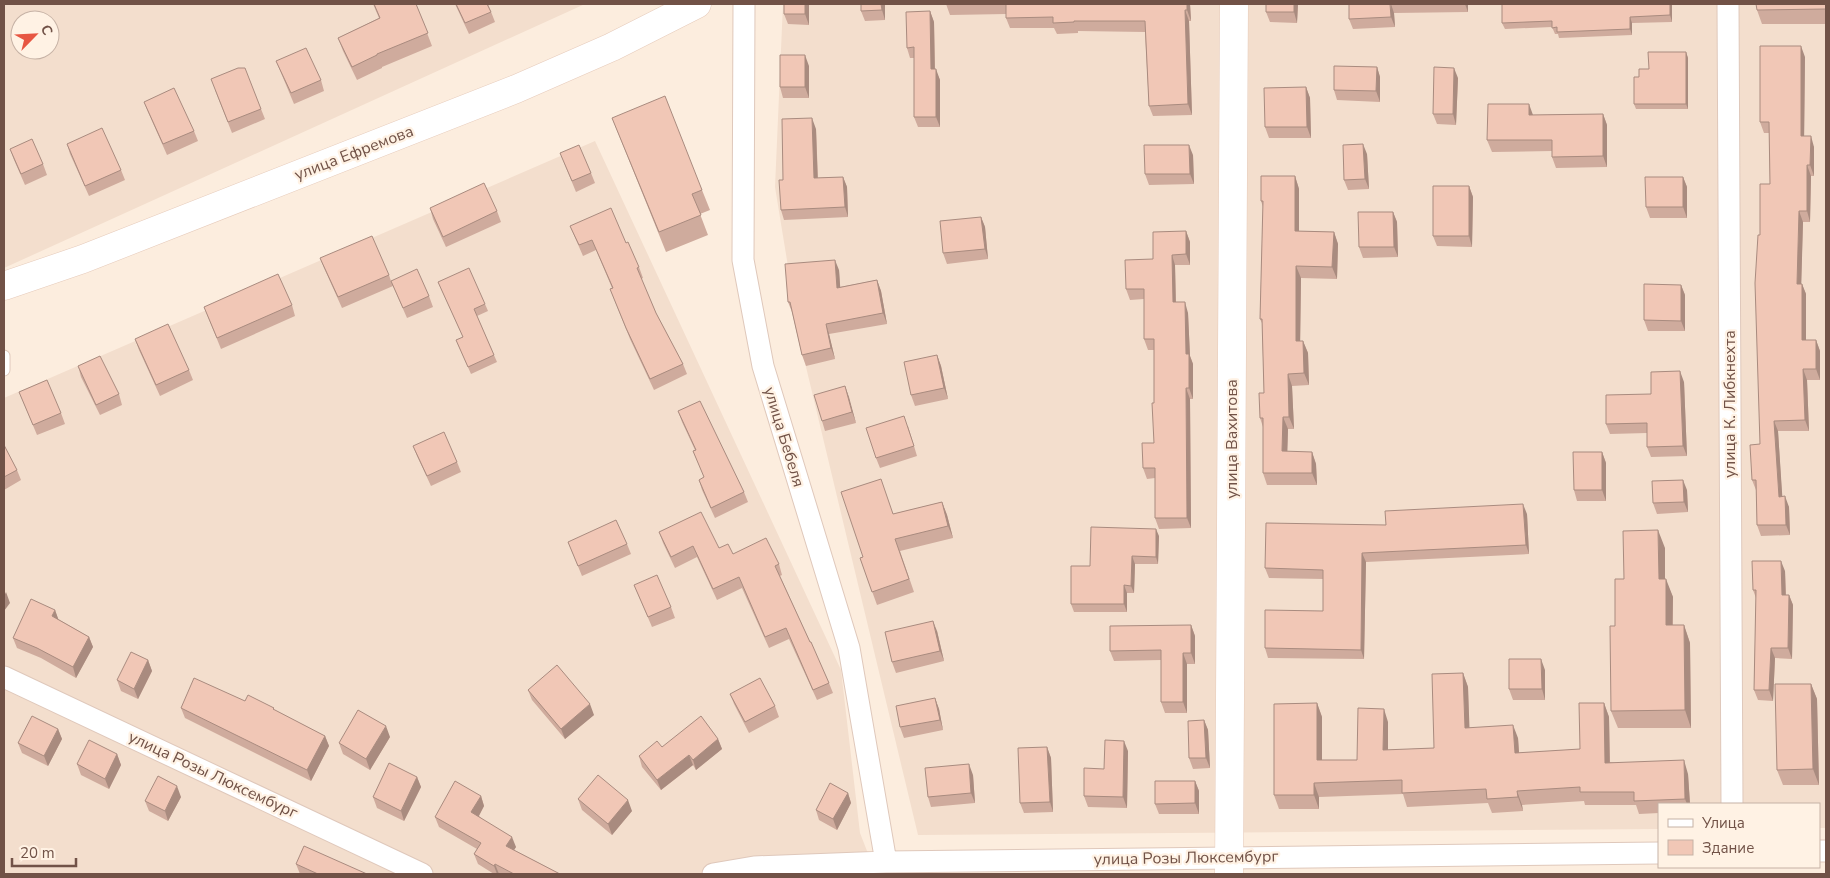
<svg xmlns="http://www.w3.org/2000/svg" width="1830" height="878" font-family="'Nunito Sans',sans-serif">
	<rect width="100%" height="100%" fill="#fcedde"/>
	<path fill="#f3decd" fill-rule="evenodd" d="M4 4H585L4 268ZM20 20H50V50H20Z
		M783 4H1826V828H1819V804H1659V829L918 835 801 346 775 187Z
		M595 141 841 670 860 833 876 874H4V398Z"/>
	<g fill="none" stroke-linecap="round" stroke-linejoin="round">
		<g stroke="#dfc8bb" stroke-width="13">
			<path id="service" d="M4 356V370"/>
		</g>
		<g stroke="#dfc8bb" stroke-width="23">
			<path id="minor" d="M744 4 743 260 763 366 849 648 886 862
				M1728 4 1732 804
				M4 677 422 874
				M1819 851H1826
				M713 874 754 867 886 862 1659 853"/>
		</g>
		<g stroke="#e6cbbb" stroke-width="29">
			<path id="secondary" d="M4 286 83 259 516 89 612 47 697 4
				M1229 874 1234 4"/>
		</g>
		<use href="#service" stroke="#fff" stroke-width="11"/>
		<use href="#minor" stroke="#fff" stroke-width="21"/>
		<use href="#secondary" stroke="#fff" stroke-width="28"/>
	</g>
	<path fill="#cfab9d" d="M373 4H416L432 46 382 67V68L357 80 343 51 338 38 379 18Z
		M455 4H489H488L495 22 469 34Z
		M784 4H809V25L788 24 784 14Z
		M861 4H885V20L865 21 861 11Z
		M946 4H1190L1191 21H1189L1192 115 1153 116 1149 106 1145 32 1078 31V33L1057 34 1054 28H1010L1006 18V14L950 15Z
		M1298 4 1297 23 1270 22 1266 12Z
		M1349 4H1468V12L1394 13 1395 27 1353 29 1349 19Z
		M1672 4V22L1632 23V35L1559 38 1558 34H1555L1552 27 1505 29 1502 23Z
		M1826 4V24H1762L1757 10Z
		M930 11 934 22 935 69 940 80V127H918L914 117V58H910L907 48Z
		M1686 52 1688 58V109H1636L1634 104 1649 69Z
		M1805 57 1804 136 1814 147V176H1811L1810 222H1803L1801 284H1802L1806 294V340H1816L1820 351V380H1807L1809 431H1778L1782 496 1789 507 1790 535 1761 536 1757 525 1756 490 1752 480 1760 444V235L1770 184 1769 133H1764L1760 122Z
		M276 61 321 80 324 91 294 104Z
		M809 66V98H783L780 87Z
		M1377 67 1380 77V102L1337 100 1334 90Z
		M1458 78 1456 125 1437 124 1433 114Z
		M1306 87 1310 98 1311 138H1269L1265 127Z
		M215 90 261 109 265 119 232 133Z
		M144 102 194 131 198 141 167 155 148 112Z
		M1603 114 1607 125V167L1556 168 1552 157V151L1492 152 1487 140 1533 115Z
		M612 118 702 190 710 210 700 214 708 235 666 252 620 138Z
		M816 129 818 178 843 177 847 187 848 217 784 220 781 210 783 180Z
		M67 144 121 170 125 180 89 196 70 154Z
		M10 149 43 164 47 175 25 185 14 160Z
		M560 153 591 173 595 183 576 192Z
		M1367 154 1369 189 1348 190 1344 180Z
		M1193 155 1194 184 1149 185 1145 174Z
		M1295 176 1299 189V231L1334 232 1338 244 1337 279 1301 278 1300 341H1303L1308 353 1309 385 1292 386 1294 429H1288L1287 452H1312L1316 464 1317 485H1267L1263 473V427L1260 418 1264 393 1262 323 1260 319 1263 207 1261 201Z
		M1683 177 1687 187V218H1650L1646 207Z
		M1469 186 1473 197 1472 247 1437 246 1433 236Z
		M430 208 497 211 501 222 446 247 433 219Z
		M1393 212 1397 222 1398 257 1363 258 1359 247Z
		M981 217 985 227 988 259 947 264 943 253Z
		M570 226 626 243 639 267 643 278 641 279 656 313 683 364 687 374 654 390 630 339 610 289 612 288 596 250 583 256Z
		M1186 231 1190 242V265H1175L1176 302 1188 313 1190 356 1193 364V399H1190L1191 528 1159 529 1155 518V478L1147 479 1143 468 1154 443V350H1148L1144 339V299L1130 300 1126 289 1153 259Z
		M320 258 389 275 391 281 429 296 433 307 407 318 393 286 342 308 324 268Z
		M839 270 840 287 877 280 881 291 887 324 829 334 835 359 806 366 802 355 792 312 788 302Z
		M438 282 485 304 488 311 477 316 497 362 471 374 456 340 463 337Z
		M1681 285 1685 295V331H1648L1644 320Z
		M292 305 295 316 221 349 204 307Z
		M135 339 189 370 193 380 160 396 139 350Z
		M937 355 941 366 948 399 915 406 911 395Z
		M78 366 119 394 122 405 100 415 81 377Z
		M1684 382 1687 456 1651 457 1647 447V433L1610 434 1606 424 1651 394Z
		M845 386 856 423 825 431 822 421Z
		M19 392 61 413 65 424 37 435Z
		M678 411 744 492 748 502 715 518 702 490 699 480 704 477 693 451 695 450 682 422Z
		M908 426 917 456 880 468 876 458Z
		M4 445 17 470 21 480 4 490Z
		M413 446 457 462 461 472 431 486 417 456Z
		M1602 452 1606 463V501H1577L1574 490Z
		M1687 490 1688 512 1657 514 1653 503Z
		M942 502 947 515 953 538 900 551 914 592 877 605 860 558 863 557 893 514Z
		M1527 514 1529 554 1366 562 1364 659 1268 658 1265 648 1323 611V579L1269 578 1265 568 1386 525Z
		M659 532 719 548 733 554 779 564 782 575 780 576 810 642 829 683 833 693 817 700 789 639 769 648 742 588 717 600 697 557 675 568 663 543Z
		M1159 536 1158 564H1135L1134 593H1127V612H1074L1071 604 1090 566Z
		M568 542 627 544 631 554 582 576Z
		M1665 548V579L1673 597V625H1684L1690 643 1691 728H1618L1611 711 1615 626 1624 579Z
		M1785 571 1786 595H1789L1793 605 1792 659 1775 658 1773 701 1758 700 1754 690 1756 598 1753 590Z
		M634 585 671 607 675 618 652 627Z
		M55 610 58 619 89 637 93 647 76 678 41 658 17 648 13 638Z
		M1191 625 1195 636V664H1187V713H1165L1161 702V660L1114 661 1110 651Z
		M937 631 944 661 896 673 892 662Z
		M148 660 152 671 138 699 121 691 117 680Z
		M1545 670V700H1513L1509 689Z
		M1463 673 1468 687 1469 728 1518 738 1519 753 1580 749 1604 703 1609 717 1610 762 1688 774 1690 804H1659V813L1639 814 1636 805H1585L1584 801 1522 805 1523 811 1492 813 1488 803 1407 807 1403 794 1319 797V809H1279L1274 795 1317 703 1322 717V760H1357L1388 722V750L1434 748Z
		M1811 684 1817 699 1819 785H1783L1777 770Z
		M528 690 594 715 565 739 532 700Z
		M730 694 775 706 779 717 749 733 734 704Z
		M935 698 939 709 943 730 904 738 900 727Z
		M245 701 274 708V710L325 736 329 746 311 781 185 718 181 708Z
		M1204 720 1208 730 1210 768 1193 769 1189 758Z
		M58 729 62 739 48 766 22 753 18 743Z
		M390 737 370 770 343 754 339 743Z
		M718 739 722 749 696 770 693 765 661 790 642 767 639 756 662 747Z
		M1047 747 1051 758 1053 812 1024 813 1020 803Z
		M1128 751 1127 808 1088 807 1084 796Z
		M117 754 121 765 109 789 81 775 77 764Z
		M973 775 975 803 931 807 928 797Z
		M417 777 421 787 404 821 377 808 373 797Z
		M1195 781 1199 791V814H1159L1155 804Z
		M848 793 851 803 837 830 819 820 816 810Z
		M481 796 484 806 479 816 516 847 514 850 560 874H494L478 864 474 854 477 849 439 827 435 817Z
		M181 797 168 821 149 811 145 801Z
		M578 799 632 811 612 835 582 810Z
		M296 864 367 874H300Z"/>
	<path fill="#a98b7f" d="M805 4H809V25L805 14Z
		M881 4H885V20L882 10Z
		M1187 4H1190L1191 21 1187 10Z
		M1294 4H1298L1297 23 1294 12Z
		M1391 4 1394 13 1395 27 1391 17Z
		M1465 4H1468V12Z
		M1670 4H1672V22L1670 15Z
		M1185 10 1189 21 1192 115 1188 104Z
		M930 11 934 22 935 80 931 69Z
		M1630 17 1632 23V35L1630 29Z
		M1801 46 1805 57 1804 147 1801 136Z
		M1686 52 1688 58V109L1686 104Z
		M805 55 809 66V98L805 87Z
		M1377 67 1380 77V102L1376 91Z
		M1454 68 1458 78 1456 125 1453 114Z
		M936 69 940 80V127L936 117Z
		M1306 87 1310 98 1311 138 1307 127Z
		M1529 104 1533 115H1529Z
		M1603 114 1607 125V167L1603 156Z
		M812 118 816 129 818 189 814 178Z
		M1811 136 1814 147V176L1810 165Z
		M1363 144 1367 154 1369 189 1365 179Z
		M1189 145 1193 155 1194 184 1190 174Z
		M1807 165 1811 176 1810 222 1807 211Z
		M1295 176 1299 189V243L1295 231Z
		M843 177 847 187 848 217 845 207Z
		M1683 177 1687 187V218L1683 207Z
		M1469 186 1473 197 1472 247 1469 236Z
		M1799 211 1803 222 1801 294 1797 284Z
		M1393 212 1397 222 1398 257 1394 247Z
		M981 217 985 227 988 259 985 249Z
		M1186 231 1190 242V265L1186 254Z
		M1334 232 1338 244 1337 279 1332 267Z
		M1172 255 1175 265 1176 313 1173 302Z
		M835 260 839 270 841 298 837 288Z
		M1296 266 1301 278 1300 353 1296 341Z
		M877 280 881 291 887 324 883 313Z
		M1802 284 1806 294V351L1802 340Z
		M1681 285 1685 295V331L1681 321Z
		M1185 302 1188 313 1190 356 1193 364V399L1189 388 1186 354Z
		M826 324 829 334 835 359 831 348Z
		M1816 340 1820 351V380L1816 369Z
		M1303 341 1308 353 1309 385 1304 373Z
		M937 355 941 366 948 399 944 388Z
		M1803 369 1807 380 1809 431 1805 420Z
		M1680 371 1684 382 1687 456 1683 446Z
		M1288 374 1292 386 1294 429 1289 417Z
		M845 386 849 397 856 423 852 412Z
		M1186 388 1190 399 1191 528 1187 518Z
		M1283 417 1288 429 1287 464 1282 451Z
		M1774 421 1778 431 1783 507 1779 497Z
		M1312 452 1316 464 1317 485 1312 473Z
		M1602 452 1606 463V501L1602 490Z
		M1683 480 1687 490 1688 512 1684 502Z
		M1785 496 1789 507 1790 535 1786 525Z
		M942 502 947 515 953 538 948 526Z
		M1523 504 1527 514 1529 554 1526 545Z
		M1156 529 1159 536 1158 564 1156 557Z
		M1658 530 1665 548V597L1659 579Z
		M1362 553 1366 562 1364 659 1361 650Z
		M1132 556 1135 564 1134 593 1131 586Z
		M1781 561 1785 571 1786 605 1782 595Z
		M1666 579 1673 597 1672 643 1666 625Z
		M1124 585 1127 593V612L1124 604Z
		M6 592 10 603 4 611V596Z
		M1789 595 1793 605 1792 659 1788 648Z
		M55 610 59 621 52 616Z
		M933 621 937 631 944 661 940 651Z
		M1191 625 1195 636V664L1191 653Z
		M1684 625 1690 643 1691 728 1685 710Z
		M89 637 93 647 76 678 73 667Z
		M1771 648 1775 658 1773 701 1769 690Z
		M1183 653 1187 664V713L1183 702Z
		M1541 659 1545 670V700L1542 689Z
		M148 660 152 671 138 699 134 689Z
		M1463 673 1468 687 1470 742 1465 728Z
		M1811 684 1817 699 1819 785 1813 769Z
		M935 698 939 709 943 730 940 720Z
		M1317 703 1322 717V774L1317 760Z
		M1604 703 1609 717 1610 776 1605 763Z
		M590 704 594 715 565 739 561 729Z
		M1384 709 1388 722V764L1383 750Z
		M1204 720 1208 730 1210 768 1206 758Z
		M1513 725 1518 738 1520 767 1515 753Z
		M386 726 390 737 370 770 366 759Z
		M58 729 62 739 48 766 44 756Z
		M325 736 329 746 311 781 307 770Z
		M718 739 722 749 696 770 693 760Z
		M1124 741 1128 751 1127 808 1123 797Z
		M1047 747 1051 758 1053 812 1050 802Z
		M117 754 121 765 109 789 105 779Z
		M689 755 693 765 661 790 657 780Z
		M1684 760 1688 774 1690 804H1687L1685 799Z
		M969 764 973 775 975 803 971 793Z
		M417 777 421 787 404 821 401 811Z
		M1195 781 1199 791V814L1195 803Z
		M1314 783 1319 797V809L1314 795Z
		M177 786 181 797 168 821 165 811Z
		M1517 791 1522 805 1523 811 1518 797Z
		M848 793 851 803 837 830 833 819Z
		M481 796 484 806 475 823 471 812Z
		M628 800 632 811 612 835 608 824Z
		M512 837 516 847 510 856 506 846Z
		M495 864 499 874H497L494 866Z"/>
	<path fill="#f1c7b6" stroke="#a98b7f" d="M374 4H416L428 33 377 54V55L352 67 338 38 380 18Z
		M456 4H487L491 12 465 23Z
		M784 4H805V14H784Z
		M861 4H881L882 10 861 11Z
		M946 4H1187V10H1185L1188 104 1149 106 1145 21H1074V22L1053 23V17L1006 18V4Z
		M1266 4H1294V12H1266Z
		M1349 4H1390L1391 17 1349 19Z
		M1502 4H1670V15L1630 17V29L1557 32V27L1552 28V21L1502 23Z
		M1756 4H1826V9L1757 10Z
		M930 11 931 69H936V117H914V47L907 48 906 12Z
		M1760 46H1801V136H1811L1810 165H1807V211H1799L1797 284H1802V340H1816V369H1803L1805 420 1774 421 1779 497 1785 496 1786 525H1757L1756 480H1752L1750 445 1760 444 1755 283 1758 235H1760V184H1770L1769 122H1760Z
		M306 48 321 80 291 93 276 61Z
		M1648 52H1686V104H1634V77H1639V69H1649Z
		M780 55H805V87H780Z
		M1334 66 1377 67 1376 91 1334 90Z
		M1434 67 1454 68 1453 114H1433Z
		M238 68H245L261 109 228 122 211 79Z
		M1306 87 1307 127H1265L1264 88Z
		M174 88 194 131 163 144 144 102Z
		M665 96 702 190 692 194 701 215 659 232 612 118Z
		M1488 104H1529V115L1603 114V156L1552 157V140H1487Z
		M812 118 814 178 843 177 845 207 781 210 779 180H783L782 119Z
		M102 128 121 170 85 186 67 144Z
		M32 139 43 164 21 174 10 149Z
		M1363 144 1365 179 1344 180 1343 145Z
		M579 145 591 173 572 181 560 153Z
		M1144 145H1189L1190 174H1145Z
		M1261 176H1295V231L1334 232 1332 267 1296 266V341H1303L1304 373 1288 374 1289 417H1283L1282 451 1312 452V473H1263V418H1260L1259 393H1264L1262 319H1260L1263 201H1261Z
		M1645 177H1683V207H1646Z
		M484 183 497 211 443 237 430 208Z
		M1433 186H1469V236H1433Z
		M611 208 626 243 628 242 639 267 637 268 656 313 683 364 650 379 626 328 610 289 613 288 592 240 579 245 570 226Z
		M1358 212H1393L1394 247H1359Z
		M981 217 985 249 943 253 940 221Z
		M1186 231V254L1172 255 1173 302H1185L1186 354H1189V388H1186L1187 518H1155V468H1143L1142 443H1154L1152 403H1154V339H1144V289H1126L1125 260 1153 259V232Z
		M372 236 389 275 338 297 320 258Z
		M835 260 837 288 877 280 883 313 826 324 831 348 802 355 790 302H788L785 264Z
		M469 268 485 304 474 309 494 355 468 367 456 340 463 337 438 282Z
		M417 269 429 296 403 308 391 281Z
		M278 274 292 305 217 338 204 307Z
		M1644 284 1681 285V321L1644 320Z
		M168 324 189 370 156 385 135 339Z
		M937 355 944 388 911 395 904 362Z
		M100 356 119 394 96 405 78 366Z
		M1680 371 1683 446 1647 447V423L1606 424V395L1651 394V372Z
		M47 380 61 413 33 425 19 392Z
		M845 386 852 412 822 421 814 395Z
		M700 401 744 492 711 508 699 480 704 477 693 451 696 450 678 411Z
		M904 416 914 446 876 458 866 428Z
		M444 432 457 462 427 476 413 446Z
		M4 445 17 470 4 477Z
		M1573 452H1602V490H1574Z
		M881 479 893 514 942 502 948 526 895 539 909 579 872 592 860 558 863 557 841 492Z
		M1683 480 1684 502 1653 503 1652 481Z
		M1523 504 1526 545 1362 553 1361 650 1265 648V610L1323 611V570L1265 568 1266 523 1386 525 1385 511Z
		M701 512 719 548 728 544 733 554 766 538 779 564 775 566 810 642H811L829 683 813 690 786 628 765 637 739 577 713 589 693 546 671 557 659 532Z
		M616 520 627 544 578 566 568 542Z
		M1091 527 1156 529V557L1132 556 1131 586 1124 585V604H1071V566H1090Z
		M1658 530 1659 579H1666V625H1684L1685 710 1611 711 1610 626H1615V579H1624L1623 531Z
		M1752 561H1781L1782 595H1789L1788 648H1771L1769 690H1754L1756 590H1753Z
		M657 575 671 607 648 617 634 585Z
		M31 599 55 610 52 616 89 637 73 667 37 648 13 638Z
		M933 621 940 651 892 662 885 632Z
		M1191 625V653H1183V702H1161V650L1110 651V626Z
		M131 652 148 660 134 689 117 680Z
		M1509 659H1541L1542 689H1509Z
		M557 665 590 704 561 729 528 690Z
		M1463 673 1465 728 1513 725 1515 753 1580 749 1579 703H1604L1605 763 1684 760 1685 799 1634 801V792H1580V787L1517 791 1518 797 1487 799 1486 789 1402 793V780L1314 783V795H1274V704L1317 703V760H1357L1358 708 1384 709 1383 750 1434 748 1432 674Z
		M194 678 245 701 248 695 274 708 273 709 325 736 307 770 181 708Z
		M760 678 775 706 745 722 730 694Z
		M1775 684H1811L1813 769 1777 770Z
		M935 698 940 720 900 727 896 706Z
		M358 710 386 726 366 759 339 743Z
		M32 716 58 729 44 756 18 743Z
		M701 716 718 739 693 760 689 755 657 780 639 756 657 741 662 747Z
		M1204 720 1206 758H1189L1188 721Z
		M89 740 117 754 105 779 77 764Z
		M1105 740 1124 741 1123 797 1084 796V768L1104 769Z
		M1047 747 1050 802 1020 803 1018 748Z
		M389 763 417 777 401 811 373 797Z
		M969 764 971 793 928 797 925 768Z
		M598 775 628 800 608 824 578 799Z
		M158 776 177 786 165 811 145 801Z
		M455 781 481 796 471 812 512 837 506 846 560 874H514L495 864 494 866 474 854 481 843 435 817Z
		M1155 781H1195V803L1155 804Z
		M830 783 848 793 833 819 816 810Z
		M304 846 367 874H318L296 864Z"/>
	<g text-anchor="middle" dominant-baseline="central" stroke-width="4.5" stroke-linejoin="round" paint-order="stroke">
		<g font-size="16" fill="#715247" stroke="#fff2e4">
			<text transform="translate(354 153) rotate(-21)">улица Ефремова</text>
			<text transform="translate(1730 404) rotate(-90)">улица К. Либкнехта</text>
			<text transform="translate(784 437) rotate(73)">улица Бебеля</text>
			<text transform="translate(1232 439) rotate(-90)">улица Вахитова</text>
			<text transform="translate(213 775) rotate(25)">улица Розы Люксембург</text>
			<text transform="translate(1186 858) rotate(-1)">улица Розы Люксембург</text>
		</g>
	</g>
	<rect width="1830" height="878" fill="none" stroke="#715247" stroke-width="10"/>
	<rect x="1658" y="803" width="162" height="65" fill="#fff2e4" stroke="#c6b2a5"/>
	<rect x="1668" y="819" width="25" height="8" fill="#ffffff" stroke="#c6b2a5"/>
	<text x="1702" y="828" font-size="15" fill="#715247">Улица</text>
	<rect x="1668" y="840" width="25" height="15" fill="#f1c7b6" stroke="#c6b2a5"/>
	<text x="1702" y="853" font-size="15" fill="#715247">Здание</text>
	<g transform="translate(35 35) rotate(66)"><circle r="24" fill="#fff2e4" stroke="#c6b2a5"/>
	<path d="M0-4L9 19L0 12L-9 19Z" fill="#e75642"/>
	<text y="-8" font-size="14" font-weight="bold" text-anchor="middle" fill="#715247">С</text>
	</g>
	<path d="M12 858v8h64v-8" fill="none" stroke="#715247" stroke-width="2.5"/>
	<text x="20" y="858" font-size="15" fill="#715247" stroke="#fff2e4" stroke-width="4" paint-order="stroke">20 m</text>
</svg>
